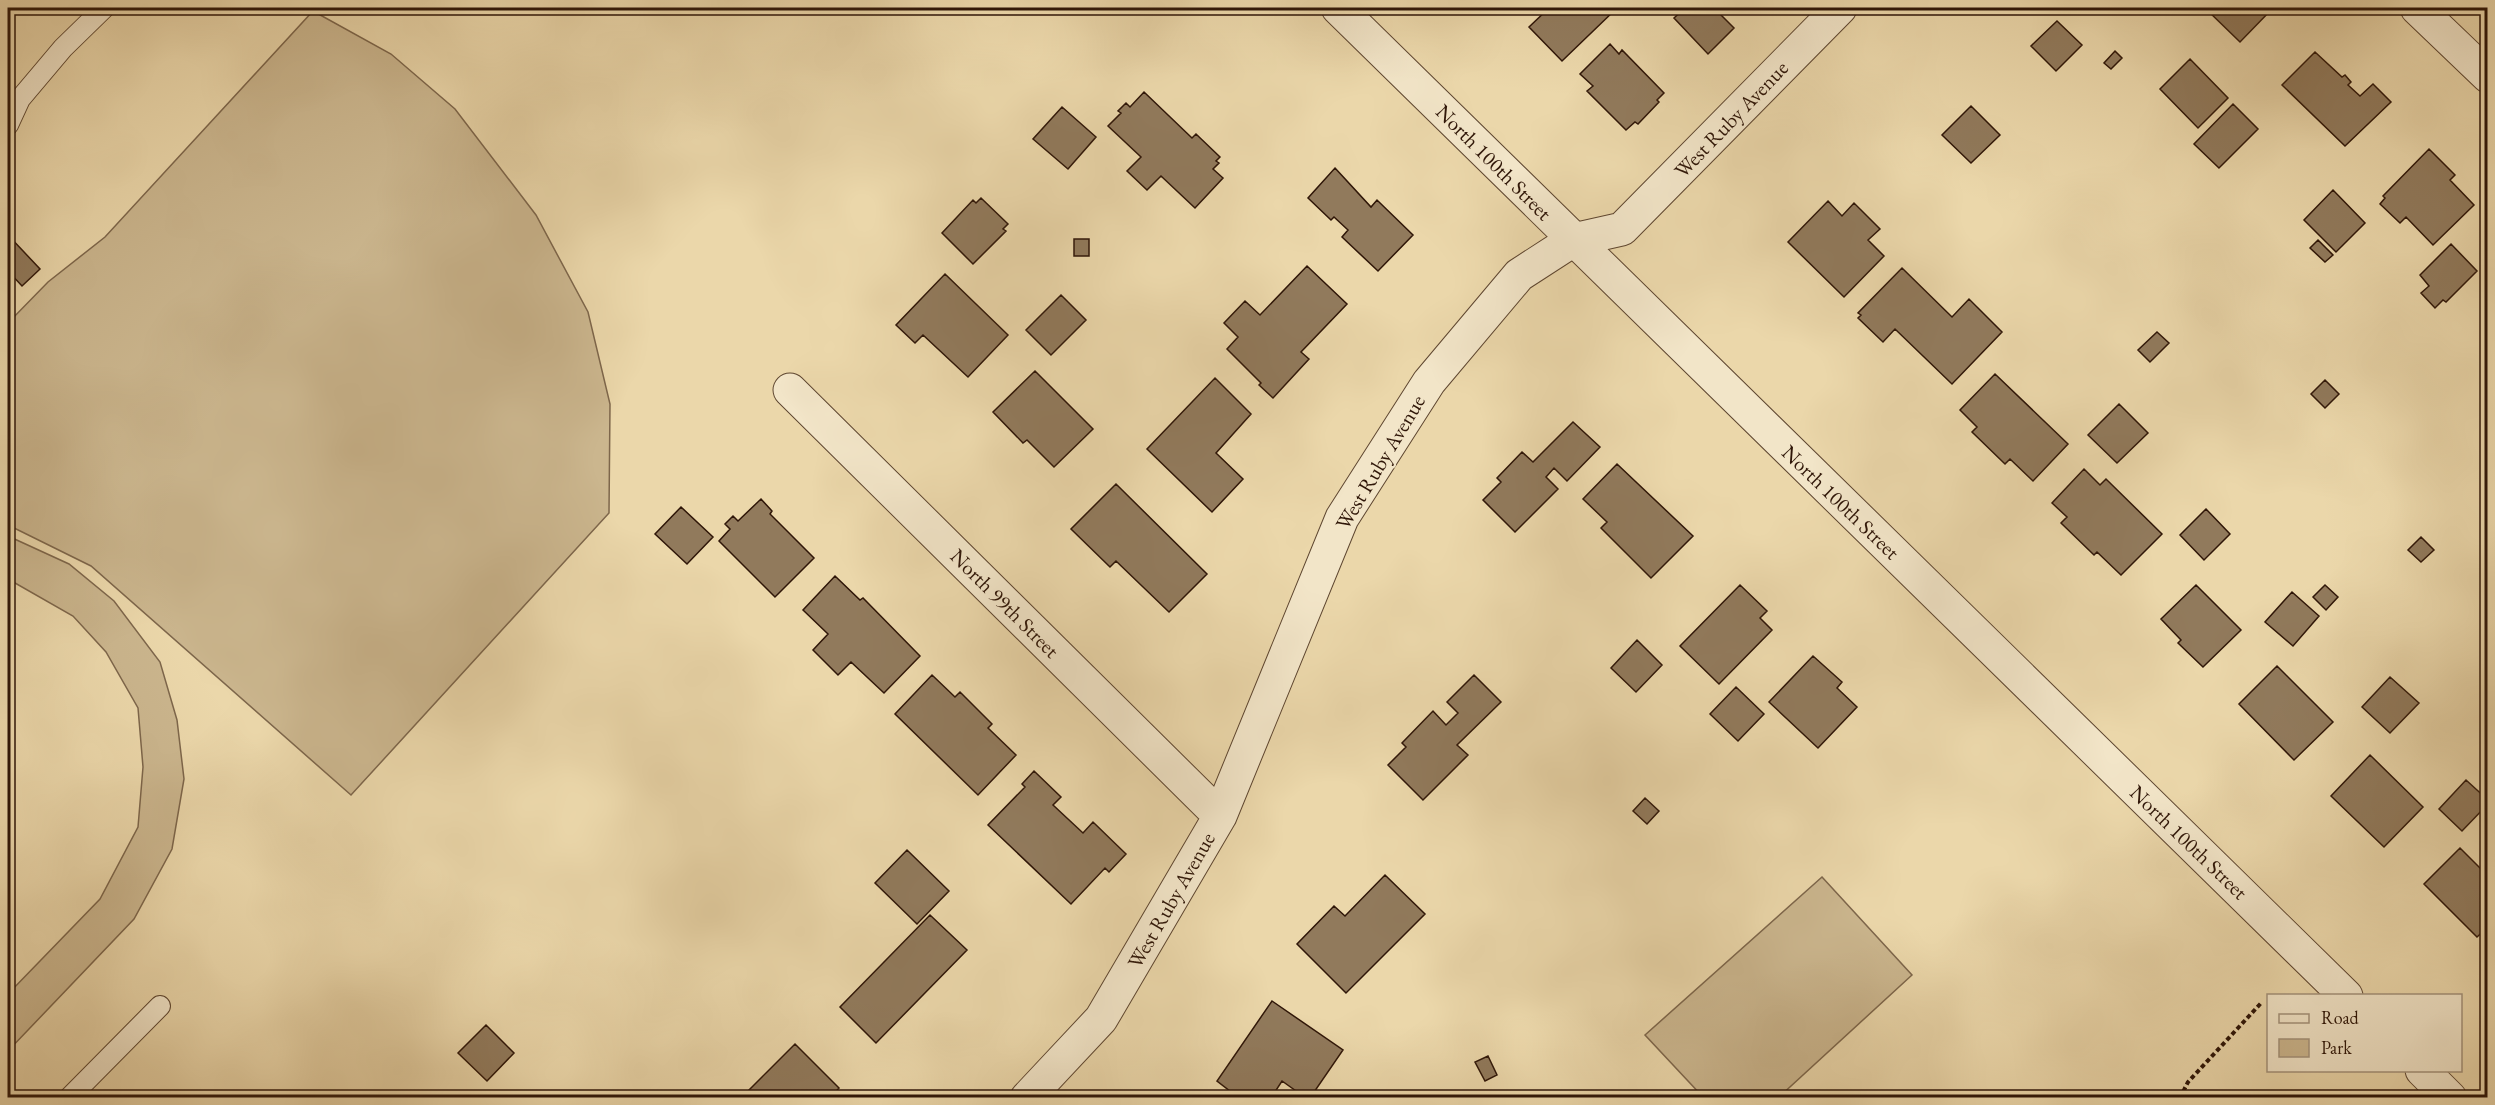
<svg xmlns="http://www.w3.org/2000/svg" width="2495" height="1105" font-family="'EB Garamond',serif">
	<rect width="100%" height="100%" fill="#ebd7aa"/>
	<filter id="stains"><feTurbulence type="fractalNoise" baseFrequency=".00333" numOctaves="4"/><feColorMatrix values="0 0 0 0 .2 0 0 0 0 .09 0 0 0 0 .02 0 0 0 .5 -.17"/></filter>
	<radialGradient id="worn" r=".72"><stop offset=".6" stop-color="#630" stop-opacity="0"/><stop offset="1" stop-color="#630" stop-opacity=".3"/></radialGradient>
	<path fill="#cbb68e" stroke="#7d664b" stroke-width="1.5" d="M313 11 391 54 455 109 536 215 588 312 610 404 609 513 351 795 91 566 8 525V323L48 282 105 237Z
		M8 536 69 564 114 601 160 662 177 720 184 779 172 849 134 919 8 1051V994L100 899 138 827 143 767 138 708 106 652 73 616 8 579Z
		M1822 877 1912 975 1779 1097H1703L1645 1035Z"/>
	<path fill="#917a5c" stroke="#2f1608" stroke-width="1.5" d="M1549 8H1617L1562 61 1529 27Z
		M1685 8H1714L1734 28 1708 54 1674 18Z
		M2205 8H2271L2272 9 2240 42Z
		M2057 21 2082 45 2056 71 2031 46Z
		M1610 44 1619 54 1622 50 1664 93 1657 100 1659 102 1638 124 1635 122 1626 130 1587 91 1593 86 1580 74Z
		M2115 51 2122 58 2111 69 2104 63Z
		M2315 52 2342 77 2345 75 2351 82 2348 85 2360 96 2373 84 2391 102 2345 146 2282 85Z
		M2190 59 2228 98 2198 128 2160 89Z
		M1144 92 1192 138 1196 134 1220 157 1216 161 1219 163 1213 169 1223 178 1195 208 1161 176 1147 190 1127 171 1141 157 1108 126 1121 113 1118 111 1126 103 1130 107Z
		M2233 104 2258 129 2219 168 2194 144Z
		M1971 106 2000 135 1971 163 1942 135Z
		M1062 107 1096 137 1068 169 1033 139Z
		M2429 149 2455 175 2450 180 2474 205 2433 245 2406 217 2400 223 2380 204 2385 198 2383 196Z
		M1335 168 1371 207 1377 200 1413 235 1378 271 1342 237 1348 230 1334 217 1331 220 1308 198Z
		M2333 190 2365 223 2336 252 2304 220Z
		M981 198 1008 224 1003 229 1006 231 973 264 942 233 973 200 976 203Z
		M1828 201 1842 216 1854 203 1880 229 1868 240 1884 256 1844 297 1788 242Z
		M8 235 40 269 22 286 8 271Z
		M1074 239H1089V256H1074Z
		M2318 240 2333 255 2325 262 2310 248Z
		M2451 244 2477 271 2446 302 2443 300 2435 308 2421 293 2429 286 2420 275Z
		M1307 266 1347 304 1301 352 1309 359 1273 398 1259 385 1261 383 1227 349 1238 337 1224 323 1245 301 1260 315Z
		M1902 268 1952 317 1969 299 2002 332 1952 384 1895 329 1883 342 1858 318 1861 315 1858 313Z
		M945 274 1008 335 968 377 923 335 915 343 896 325Z
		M1061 295 1086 320 1051 355 1026 330Z
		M2157 332 2169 343 2150 362 2138 350Z
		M1035 371 1093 429 1054 467 1027 440 1023 443 993 412Z
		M1995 374 2068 444 2033 481 2010 459 2005 464 1972 432 1977 427 1960 410Z
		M1215 378 1251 414 1216 453 1243 479 1212 512 1147 449Z
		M2325 380 2339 394 2325 408 2311 394Z
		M2119 404 2148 433 2117 463 2088 435Z
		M1573 422 1600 447 1567 481 1554 468 1546 477 1558 489 1515 532 1483 500 1501 482 1497 478 1522 452 1533 462Z
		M1617 464 1693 536 1651 578 1601 528 1607 522 1583 499Z
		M2084 469 2100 485 2106 479 2162 534 2121 575 2097 552 2094 555 2061 523 2067 517 2052 503Z
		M1116 484 1207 574 1169 612 1116 561 1110 567 1071 529Z
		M761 499 772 511 770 514 814 558 775 597 719 541 730 529 725 524 733 516 738 521Z
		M681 507 713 537 687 564 655 534Z
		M2206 509 2230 534 2204 560 2180 535Z
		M2421 537 2434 550 2421 562 2408 550Z
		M835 576 860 600 863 598 920 656 884 693 851 662 838 675 813 650 828 634 803 610Z
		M1740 585 1767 611 1760 618 1772 630 1719 684 1680 646Z
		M2196 585 2241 630 2203 667 2178 643 2181 640 2161 619Z
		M2325 585 2338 597 2326 610 2313 597Z
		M2292 592 2319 616 2293 646 2265 622Z
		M1637 640 1662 665 1636 692 1611 668Z
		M1813 656 1842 682 1837 688 1857 707 1818 748 1769 702Z
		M2277 666 2333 722 2294 760 2239 704Z
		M932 675 955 697 960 692 992 724 988 728 1016 755 978 795 895 714Z
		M1474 675 1501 702 1457 745 1468 755 1423 800 1388 765 1406 747 1402 743 1433 711 1446 725 1458 713 1447 702Z
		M2390 677 2419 703 2390 733 2362 707Z
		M1736 687 1764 714 1738 741 1710 714Z
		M2370 755 2423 807 2384 847 2331 796Z
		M1034 771 1061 797 1053 805 1083 833 1093 822 1126 854 1109 872 1105 868 1071 904 988 825 1025 787 1022 784Z
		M2466 780 2488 800V804L2462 831 2439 809Z
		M1645 798 1659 811 1647 824 1633 811Z
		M2460 848 2488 876V927L2477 937 2424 884Z
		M907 850 949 891 917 924 875 883Z
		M1385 875 1425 914 1346 993 1297 944 1334 906 1345 916Z
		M930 915 967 950 876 1043 840 1007Z
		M1272 1001 1343 1050 1310 1098H1306L1282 1081 1271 1098H1239L1217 1081Z
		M486 1025 514 1053 487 1081 458 1053Z
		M795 1044 839 1088 830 1098H741Z
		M1488 1056 1497 1075 1485 1081 1475 1062Z"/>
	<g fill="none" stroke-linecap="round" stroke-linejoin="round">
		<g stroke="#5e4630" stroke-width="22">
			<path id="service" d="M8 125 20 99 63 48 104 8
				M69 1098 160 1006"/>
		</g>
		<g stroke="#5e4630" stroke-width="35">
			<path id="minor" d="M2417 8 2488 76
				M790 390 1220 816
				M1027 1098 1101 1019 1220 816 1342 518 1429 382 1519 275 1573 240 1622 229 1840 8"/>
		</g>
		<g stroke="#5e4630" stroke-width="35">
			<path id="tertiary" d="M1338 8 2346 996
				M2422 1070 2450 1098"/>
		</g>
		<path stroke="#2f1608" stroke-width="4" stroke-dasharray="4.5 3" stroke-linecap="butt" d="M2180 1098 2188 1082 2262 1002"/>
		<use href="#service" stroke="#f2e5c8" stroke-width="20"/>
		<use href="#minor" stroke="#f2e5c8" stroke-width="33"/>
		<use href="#tertiary" stroke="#f2e5c8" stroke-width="33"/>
	</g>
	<g text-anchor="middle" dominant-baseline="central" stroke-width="4.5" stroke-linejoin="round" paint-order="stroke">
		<g font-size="21" fill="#2f1608" stroke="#f2e5c8">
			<text transform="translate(1731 119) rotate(-46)">West Ruby Avenue</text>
			<text transform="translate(1494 162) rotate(45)">North 100th Street</text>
			<text transform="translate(1380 462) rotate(-59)">West Ruby Avenue</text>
			<text transform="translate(1841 502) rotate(44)">North 100th Street</text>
			<text transform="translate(1005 603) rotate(45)">North 99th Street</text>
			<text transform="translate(2189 842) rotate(44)">North 100th Street</text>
			<text transform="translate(1171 900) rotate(-60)">West Ruby Avenue</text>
		</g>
	</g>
	<rect width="2495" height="1105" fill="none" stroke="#ebd7aa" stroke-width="30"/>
	<rect x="9" y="9" width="2477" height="1087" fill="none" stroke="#2f1608" stroke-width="3"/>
	<rect x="15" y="15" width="2465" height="1075" fill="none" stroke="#2f1608" stroke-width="1.5"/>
	<rect x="2267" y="994" width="195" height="78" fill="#f2e5c8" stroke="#a4927b" stroke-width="1.5"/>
	<rect x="2279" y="1014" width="30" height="9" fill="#f2e5c8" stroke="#a4927b" stroke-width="1.5"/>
	<text x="2321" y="1024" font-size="18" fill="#2f1608">Road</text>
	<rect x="2279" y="1039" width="30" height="18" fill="#cbb68e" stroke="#a4927b" stroke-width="1.5"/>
	<text x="2321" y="1054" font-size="18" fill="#2f1608">Park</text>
	<rect width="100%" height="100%" filter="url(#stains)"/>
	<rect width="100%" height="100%" fill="url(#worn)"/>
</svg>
